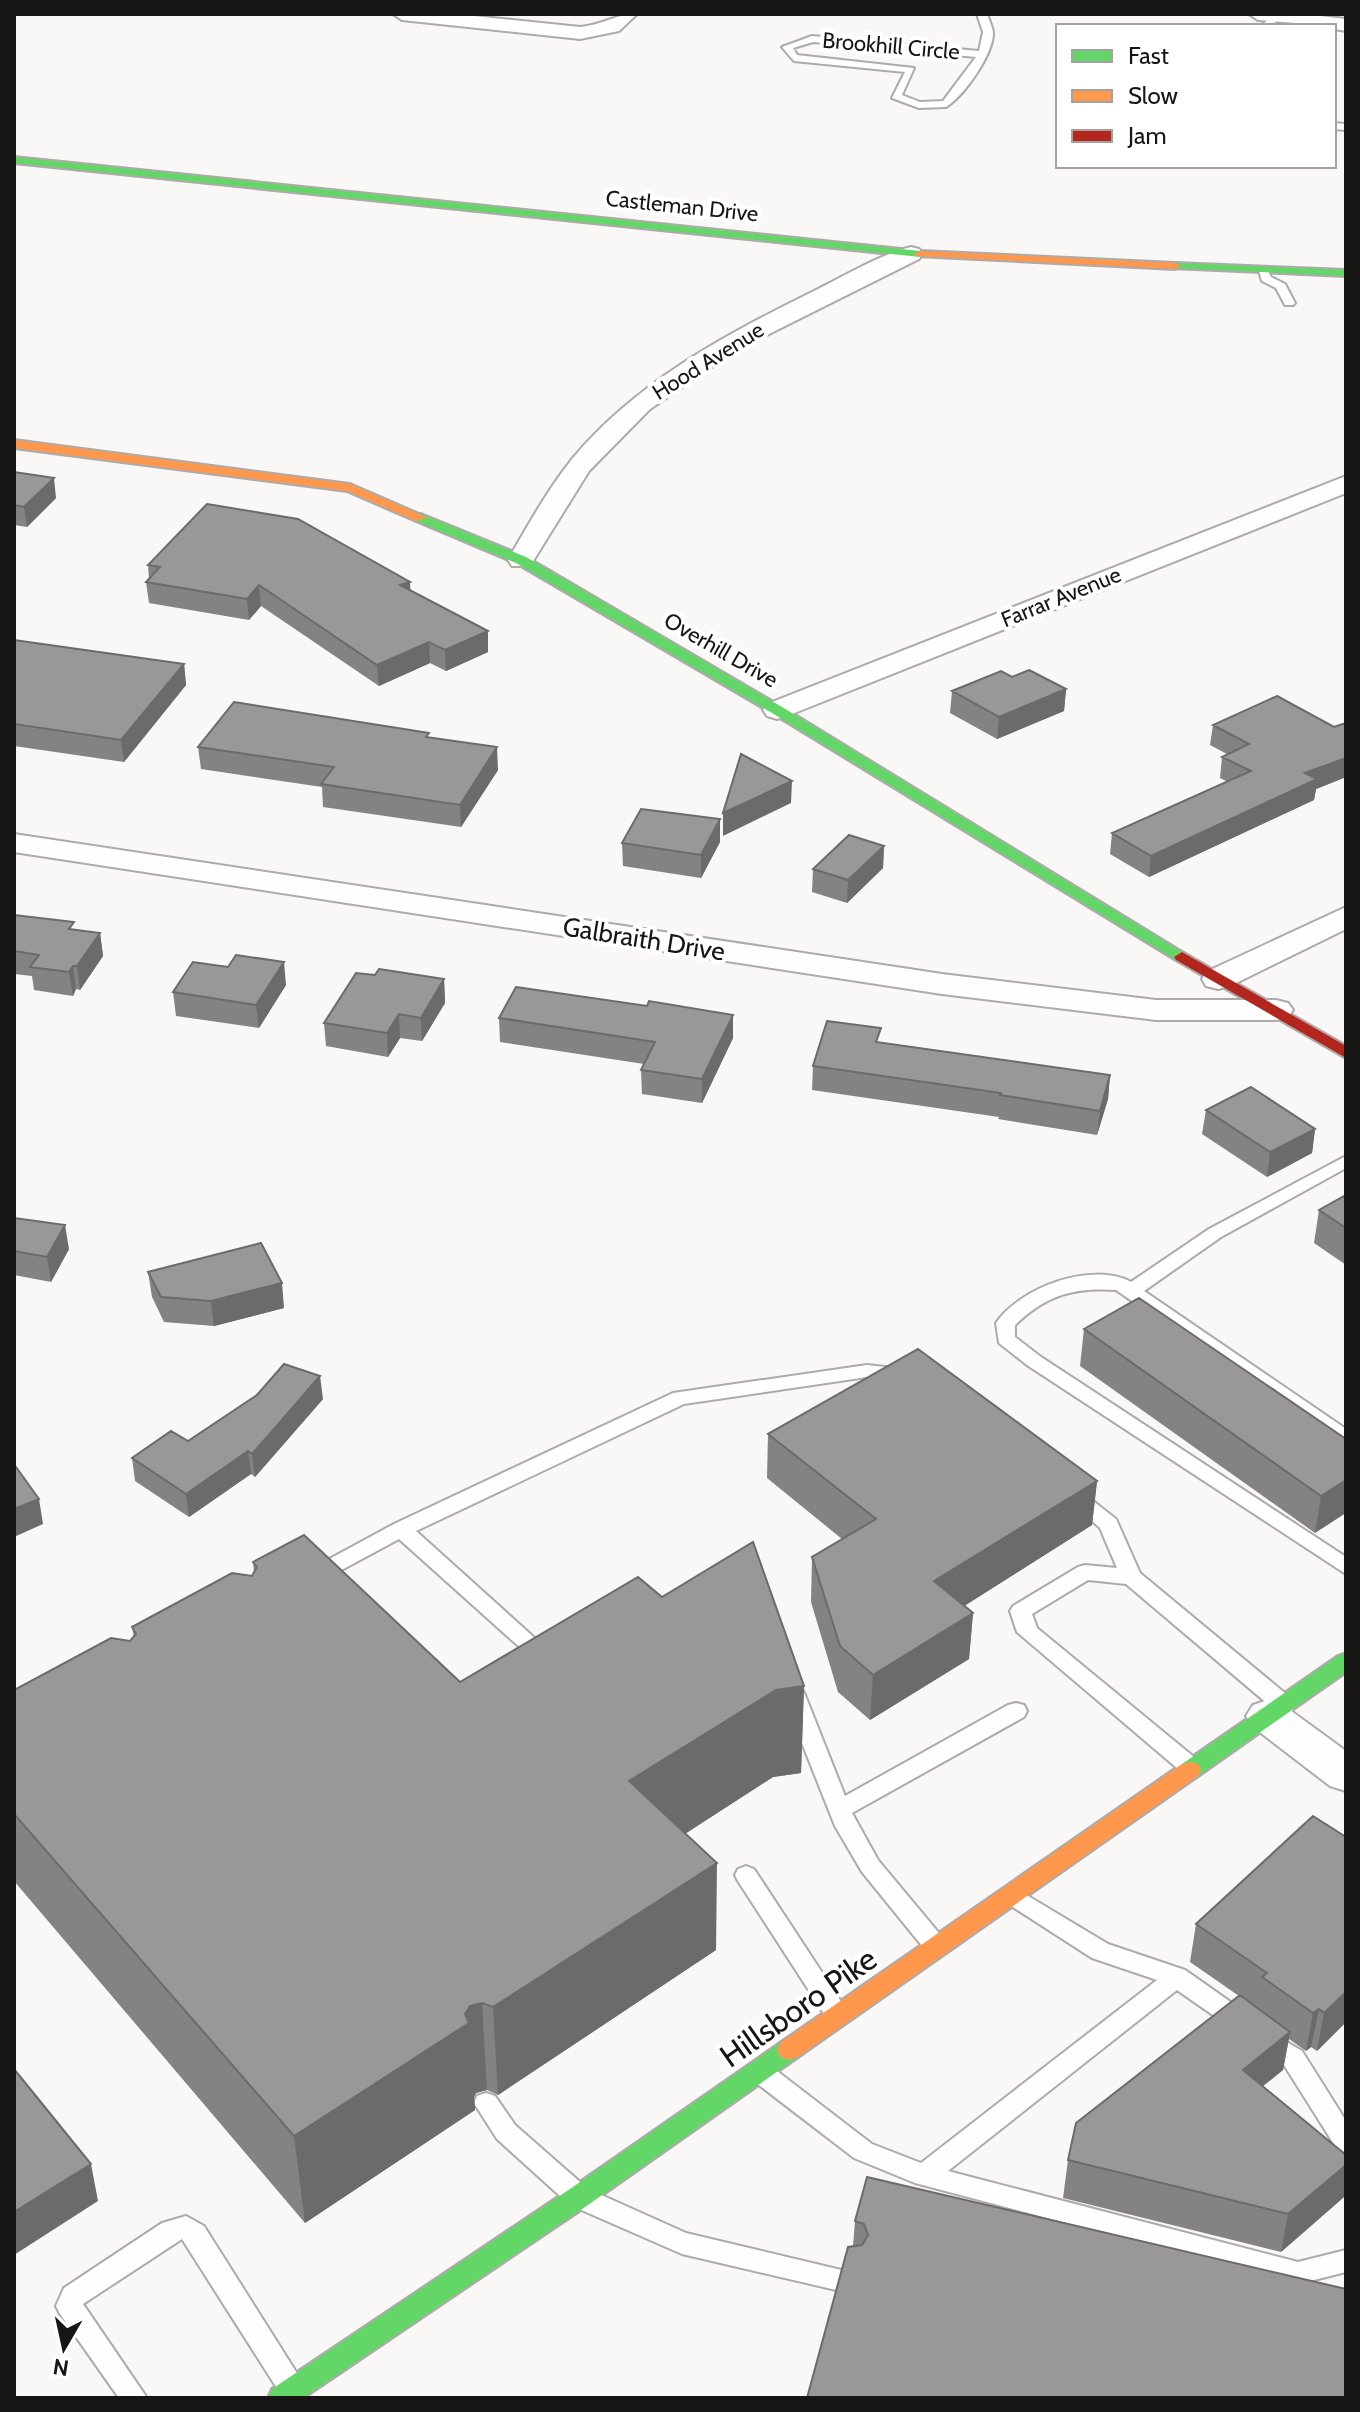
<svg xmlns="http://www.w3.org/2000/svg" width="1360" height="2412" font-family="Cabin,sans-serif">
	<rect width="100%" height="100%" fill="#faf8f6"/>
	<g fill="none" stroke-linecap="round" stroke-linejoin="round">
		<g stroke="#adabaa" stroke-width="4">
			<path id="lane" d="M977 14H987C989 20 992 26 993 32 994 54 963 97 946 107L919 108 892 98 905 72 794 61 782 47 812 36 979 51 983 32ZM813 42 976 57 943 101 920 102 902 95 914 68 797 55 793 48Z
				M1274 14H1284L1271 26H1261Z
				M1334 123 1346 124V130L1334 129Z
				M1258 267H1266L1271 277 1285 284 1295 303 1293 305H1285L1276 288 1262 281Z
				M1346 1156V1168L1221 1237 1144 1291 1346 1429V1445L1339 1443 1116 1290C1074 1287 1046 1295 1015 1325V1337L1041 1357 1346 1557V1574L1027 1365 999 1343 996 1323C1020 1288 1091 1261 1131 1282L1209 1229Z
				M867 1365 903 1369 913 1375 903 1381 867 1377 684 1404 416 1531 538 1641 542 1646 538 1651H524L399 1539 323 1580H309L306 1575 309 1570 394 1524 673 1393Z
				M1076 1491 1083 1493 1116 1519 1140 1573 1292 1699 1295 1705 1292 1711 1284 1713 1276 1711 1126 1584 1088 1580 1032 1614 1037 1628 1200 1762 1203 1768 1200 1774 1192 1776 1184 1774 1017 1632 1010 1611 1013 1606 1078 1567 1085 1565 1117 1568 1100 1528 1066 1498 1069 1493Z
				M794 1687 802 1689 805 1695 845 1796 1008 1705 1016 1703 1024 1705 1027 1711 1024 1717 852 1813 878 1860 943 1938 947 1945 943 1952 935 1954 927 1952 862 1872 835 1826 783 1695 786 1689Z
				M746 1866 754 1869 844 2006 848 2013 844 2020 836 2023 828 2020 738 1881 735 1875 738 1869Z
				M1013 1887 1108 1944 1185 1970 1249 2015 1253 2022 1249 2029 1241 2032 1233 2029 1177 1990 948 2171 1298 2262 1346 2250V2272L1298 2284 915 2183 854 2158 755 2082 752 2075 755 2068 764 2065 773 2068 872 2144 921 2163 1157 1980 1092 1958 1005 1902 1001 1896 1005 1890Z
				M1268 2031 1302 2051 1346 2121V2153L1337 2149 1284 2065 1259 2048 1256 2041 1259 2034Z
				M486 2093 495 2096 515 2125 588 2189 686 2233 858 2274 862 2282 858 2290 849 2293 682 2254 570 2205 497 2139 474 2103 477 2096Z
				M186 2216 204 2226 298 2375 302 2384 298 2393 289 2396 280 2393 182 2239 83 2304 147 2398H119L60 2314 56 2306 64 2288 162 2223Z"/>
		</g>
		<g stroke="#adabaa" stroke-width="4">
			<path id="street" d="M393 14H455L580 27C602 25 616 14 637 14L619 31 580 39 402 20Z
				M1249 14H1303L1346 19V31L1334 29V26L1258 20Z
				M911 247 919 249 922 254 919 259 737 350 650 409 589 471 530 566H512L508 560C528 525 548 489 573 458 635 384 721 337 806 295 840 279 875 256 911 247Z
				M1346 476V493L787 716 777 719 767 716 763 710 767 704Z
				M14 834 942 974 1156 1000H1276L1288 1003 1293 1010 1288 1017 1276 1020H1156L942 994 14 852Z
				M1346 907V929L1230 986 1218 989 1206 986 1202 979 1206 972Z
				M1268 1700 1283 1705 1346 1751V1791L1330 1786 1253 1727 1246 1716 1253 1705Z"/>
		</g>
		<g stroke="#adabaa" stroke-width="4">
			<path id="fast" d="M14 157 920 251 926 254 920 257 14 163Z
				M1175 263 1346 270V276L1171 268V264Z
				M421 514 526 557 782 707 1190 957 1182 962 1176 960 772 713 516 563 416 521V515Z
				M1346 1653V1672L1198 1776 1190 1778 1182 1776 1179 1770 1182 1764 1338 1656Z
				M789 2040 798 2043 801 2050 798 2057 588 2205 303 2398H268L272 2389 570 2189 780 2043Z"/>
		</g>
		<g stroke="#adabaa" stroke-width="4">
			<path id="slow" d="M920 251 1175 263 1181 266 1175 269 916 256 914 254Z
				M14 440 350 484 428 518 416 521 347 491 14 448Z
				M1190 1762 1198 1764 1201 1770 1198 1776 798 2057 789 2060 780 2057 777 2050 780 2043 1182 1764Z"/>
		</g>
		<g stroke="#adabaa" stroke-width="4">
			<path id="jam" d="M1182 952 1346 1046V1058L1176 960 1174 957Z"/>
		</g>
		<use href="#lane" fill="#fefefe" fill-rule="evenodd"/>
		<use href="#street" fill="#fefefe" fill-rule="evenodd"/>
		<use href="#fast" fill="#63d668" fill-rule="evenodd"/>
		<use href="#slow" fill="#ff974d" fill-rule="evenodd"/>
		<use href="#jam" fill="#b3261e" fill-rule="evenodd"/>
	</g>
	<path fill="#848382" d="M14 472 56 498 27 527 14 525Z
		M148 565 411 591 488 631V652L446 671 430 663 379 686 261 606 249 620 149 603 146 582 149 579Z
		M14 640 184 664 186 685 124 762 14 746Z
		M1012 677 1066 689 1064 711 997 739 950 713 952 691Z
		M1346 723V777L1316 789 1314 800 1149 877 1110 854 1112 833 1228 782 1220 778 1222 757 1227 754 1210 745 1213 725 1334 727Z
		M429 738 498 770 461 827 323 807 322 787 201 769 198 747Z
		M720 842 701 878 623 866 622 843Z
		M884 846 883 868 847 903 812 892 813 869Z
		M14 915 75 930 100 933 103 956 80 990 76 989 73 996 34 990 32 976 14 974Z
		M228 967 286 985 259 1028 176 1016 173 992Z
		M375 975 444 979 445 1003 422 1041 400 1038 388 1057 326 1046 324 1023Z
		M499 1018 733 1038 702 1103 642 1094 641 1070 644 1064 500 1042Z
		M880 1042 1110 1075 1108 1099 1097 1135 998 1119 999 1117 812 1090 813 1066Z
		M1206 1110 1315 1129 1312 1153 1267 1177 1202 1134Z
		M1346 1195V1265L1314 1243 1319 1210Z
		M14 1210 15 1219 69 1249 51 1282 14 1275Z
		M148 1272 284 1308 214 1326 164 1322 152 1297Z
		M1084 1329 1346 1439 1315 1533 1080 1366Z
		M257 1395 323 1399 255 1477 251 1474 189 1517 135 1481 132 1458 188 1441Z
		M768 1434 1097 1481 1092 1525 964 1606 973 1613 969 1659 870 1720 838 1692 811 1602 812 1557 842 1539 767 1478Z
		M253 1562 460 1682 662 1597 804 1686 801 1773 773 1777 685 1834 716 1950 498 2095 487 2090 476 2093 474 2097 475 2110 305 2223 14 1881V1690L130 1641 134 1637 132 1627 252 1576 254 1572Z
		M1196 1924 1346 2022 1317 2051 1311 2047 1306 2051 1289 2039 1283 2070 1263 2086 1346 2155V2189L1344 2197 1281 2252 1063 2198 1068 2160 1239 1996 1190 1962Z
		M855 2221 1346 2289 853 2246Z"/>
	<path fill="#6c6a6a" d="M54 478 56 498 27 527 24 507Z
		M410 582 411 602 400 585Z
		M259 585 261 606 249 620 247 599Z
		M488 631V652L446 671 445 650Z
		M429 642 430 663 379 686 377 665Z
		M184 664 186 685 124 762 121 740Z
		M1066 689 1064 711 997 739 999 717Z
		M497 747 498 770 461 827 460 805Z
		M1346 758V777L1316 789 1314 800 1149 877 1151 856 1305 773Z
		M792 781 791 803 723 836V813Z
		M720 819V842L701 878V855Z
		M884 846 883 868 847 903 848 880Z
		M100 933 103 956 80 990 77 966Z
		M284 962 286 985 259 1028 256 1005Z
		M73 966 76 989 73 996 69 972Z
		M444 979 445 1003 422 1041 421 1018Z
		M399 1014 400 1038 388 1057 387 1033Z
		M733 1015V1038L702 1103V1079Z
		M1110 1075 1108 1099 1097 1135 1100 1111Z
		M1315 1129 1312 1153 1267 1177 1270 1152Z
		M65 1225 69 1249 51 1282 47 1257Z
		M282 1283 284 1308 214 1326 211 1301Z
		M320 1376 323 1399 255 1477 252 1454Z
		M248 1451 251 1474 189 1517 186 1494Z
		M1346 1480V1513L1315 1533 1321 1496Z
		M1097 1481 1092 1525 931 1627 934 1581Z
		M39 1499 43 1524 14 1537V1509Z
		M973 1613 969 1659 870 1720 873 1675Z
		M804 1686 801 1773 773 1777 630 1869 629 1781 776 1690Z
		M717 1863 716 1950 498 2095 493 2007Z
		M1346 1992V2022L1317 2051 1324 2013Z
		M482 2003 487 2090 476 2093 474 2097 475 2110 305 2223 294 2136 465 2014 470 2006Z
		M1319 2009 1311 2047 1306 2051 1313 2013Z
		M1290 2032 1283 2070 1237 2107 1243 2070Z
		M91 2164 98 2201 14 2255V2212Z
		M1346 2165V2189L1344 2197 1281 2252 1288 2214Z"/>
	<path fill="#9a9897" stroke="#6c6a6a" stroke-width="2" d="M14 472 54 478 24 507 14 505Z
		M207 504 298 519 410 582 400 585 488 631 445 650 429 642 377 665 259 585 247 599 146 582 160 567 148 565Z
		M14 640 184 664 121 740 14 724Z
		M1029 670 1066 689 999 717 952 691 1001 671 1012 677Z
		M1277 696 1334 727 1346 723V758L1305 773 1317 779 1151 856 1112 833 1251 771 1222 757 1249 744 1213 725Z
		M234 702 429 733 426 737 497 747 460 805 321 784 334 767 198 747Z
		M741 754 792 781 723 813Z
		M641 809 720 819 701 855 622 843Z
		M849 835 884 846 848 880 813 869Z
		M14 915 74 922 69 929 100 933 77 966H73L69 972 30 967 39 955 14 951Z
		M236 955 284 962 256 1005 173 992 193 962 228 967Z
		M379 969 444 979 421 1018 399 1014 387 1033 324 1023 356 973 375 975Z
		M516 987 647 1006 649 1001 733 1015 702 1079 641 1070 655 1042 499 1018Z
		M827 1021 881 1028 876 1042 1110 1075 1100 1111 1000 1095 1001 1093 813 1066Z
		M1251 1087 1315 1129 1270 1152 1206 1110Z
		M1346 1195V1228L1319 1210Z
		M14 1218 65 1225 47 1257 14 1251Z
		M261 1243 282 1283 211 1301 161 1297 148 1272Z
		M1139 1298 1346 1439V1480L1321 1496 1084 1329Z
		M918 1349 1097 1481 934 1581 973 1613 873 1675 840 1646 812 1557 876 1519 768 1434Z
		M284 1364 320 1376 252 1454 248 1451 186 1494 132 1458 171 1431 188 1441 257 1395Z
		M16 1467 39 1499 14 1509V1468Z
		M304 1535 460 1682 638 1577 662 1597 753 1542 804 1686 776 1690 629 1781 717 1863 493 2007 482 2003 470 2006 465 2014 469 2023 294 2136 14 1814V1690L111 1638 130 1641 136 1634 132 1627 232 1573 252 1576 257 1567 253 1562Z
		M1313 1816 1346 1837V1992L1324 2013 1319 2009 1313 2013 1262 1977 1267 1973 1196 1924Z
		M1240 1995 1290 2032 1243 2070 1346 2155V2165L1288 2214 1068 2160 1076 2123Z
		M14 2069 91 2164 14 2212Z
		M867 2177 1346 2289V2398H807L848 2247 862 2245 868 2235 864 2224 855 2221Z"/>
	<g text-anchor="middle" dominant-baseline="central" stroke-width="8" stroke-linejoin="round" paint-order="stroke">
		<g font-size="22" fill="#171614" stroke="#fff">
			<text transform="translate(891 46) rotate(5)">Brookhill Circle</text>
			<text transform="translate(682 206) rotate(6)">Castleman Drive</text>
			<text transform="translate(708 361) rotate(-32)">Hood Avenue</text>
			<text transform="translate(1061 597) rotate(-22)">Farrar Avenue</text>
			<text transform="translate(721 650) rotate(30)">Overhill Drive</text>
		</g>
		<g font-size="26" fill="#171614" stroke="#fff">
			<text transform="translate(644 939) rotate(9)">Galbraith Drive</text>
		</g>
		<g font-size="32" fill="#171614" stroke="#fff">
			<text transform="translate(798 2007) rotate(-35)">Hillsboro Pike</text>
		</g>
	</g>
	<rect width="1360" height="2412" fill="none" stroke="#171614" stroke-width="32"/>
	<rect x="1056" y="24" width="280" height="144" fill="#ffffff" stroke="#a2a2a1" stroke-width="2"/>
	<rect x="1072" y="50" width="40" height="12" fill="#63d668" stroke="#a2a2a1" stroke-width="2"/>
	<text x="1128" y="64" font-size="24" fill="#171614">Fast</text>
	<rect x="1072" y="90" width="40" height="12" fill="#ff974d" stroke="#a2a2a1" stroke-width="2"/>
	<text x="1128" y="104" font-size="24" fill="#171614">Slow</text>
	<rect x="1072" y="130" width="40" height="12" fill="#b3261e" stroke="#a2a2a1" stroke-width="2"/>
	<text x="1128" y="144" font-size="24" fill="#171614">Jam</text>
	<g transform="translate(64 2348) rotate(189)" stroke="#ffffff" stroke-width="6" paint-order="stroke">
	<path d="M0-6L14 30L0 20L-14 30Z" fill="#171614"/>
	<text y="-12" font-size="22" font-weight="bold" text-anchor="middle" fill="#171614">N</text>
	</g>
</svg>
